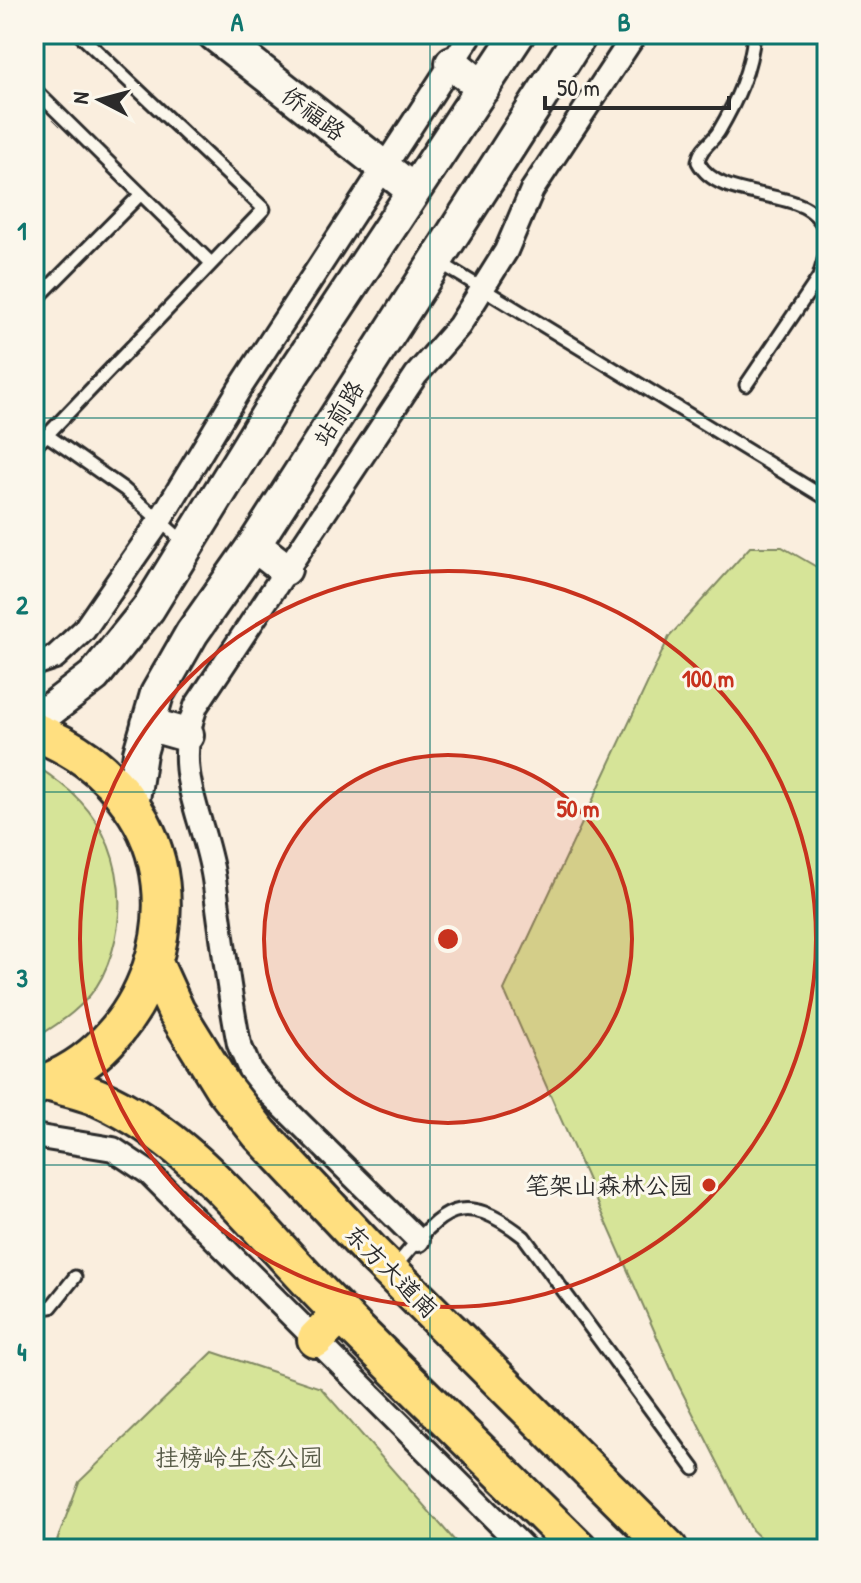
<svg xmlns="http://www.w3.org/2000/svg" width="861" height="1583" font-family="'Patrick Hand','LXGW WenKai TC',sans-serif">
	<rect width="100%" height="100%" fill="#faeede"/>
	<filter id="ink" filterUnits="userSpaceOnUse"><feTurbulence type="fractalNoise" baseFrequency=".0125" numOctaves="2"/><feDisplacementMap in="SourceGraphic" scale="16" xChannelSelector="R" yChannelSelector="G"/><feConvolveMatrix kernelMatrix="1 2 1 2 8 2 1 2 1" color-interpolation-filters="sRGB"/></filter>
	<g filter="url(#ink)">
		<path fill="#d6e498" stroke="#808862" stroke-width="2" d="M750 547H782L827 573V1549H772L752 1530 676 1380 504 990 669 637Z
			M34 766C44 770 52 777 60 783 121 829 135 910 102 977 88 1005 60 1023 34 1039Z
			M213 1352 321 1388 462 1549H54L79 1482Z"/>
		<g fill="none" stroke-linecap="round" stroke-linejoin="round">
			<g stroke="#2b2b2b" stroke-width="17">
				<path id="lane" d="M79 34 264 209 47 435 124 489 186 544
					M754 34C751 70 737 100 719 131 712 143 700 147 698 162 723 209 816 180 827 237
					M34 89 211 263
					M439 262 827 499
					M34 302 141 194
					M746 385 819 277 827 250
					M34 447 47 435
					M394 1268C440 1213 458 1185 524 1237L694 1469
					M34 1308 51 1307 75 1277"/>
			</g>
			<g stroke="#2b2b2b" stroke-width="28">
				<path id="street" d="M34 664 55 657 84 630 159 522 240 388 471 34
					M34 1136 113 1149 149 1173 525 1549
					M418 1240 266 1090 250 1070 239 1044C228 989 222 934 214 879 204 814 171 775 196 706L416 375 459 326 506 251 532 190 635 34"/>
			</g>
			<g stroke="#2b2b2b" stroke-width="38">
				<path id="secondary" d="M214 34 414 191
					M452 63 483 88
					M254 545 285 569
					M34 722 94 676 148 609 287 383 518 34
					M148 724 187 735
					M132 806 140 753 157 694 192 633 254 545 581 34"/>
			</g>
			<g stroke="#2b2b2b" stroke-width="42">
				<path id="primary" d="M34 731C73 747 105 768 130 804 200 900 148 1051 36 1086
					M154 963 176 1011 223 1087 260 1134 373 1254 669 1549
					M46 1082C64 1087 83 1091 99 1098 197 1141 259 1233 333 1306 414 1388 497 1468 579 1549
					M316 1339 341 1314"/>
			</g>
			<use href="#lane" stroke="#fbf7ec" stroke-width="11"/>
			<use href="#street" stroke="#fbf7ec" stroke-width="22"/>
			<use href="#secondary" stroke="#fbf7ec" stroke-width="32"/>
			<use href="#primary" stroke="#ffdf80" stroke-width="36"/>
		</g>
	</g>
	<path fill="none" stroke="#0f766e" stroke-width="2" stroke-opacity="0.55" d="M430 34V1549M34 418H827M34 792H827M34 1165H827"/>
	<circle cx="448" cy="939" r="184" fill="#c8321e" fill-opacity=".12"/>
	<g fill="none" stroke="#c8321e" stroke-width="4">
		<circle cx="448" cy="939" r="184"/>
		<circle cx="448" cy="939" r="368"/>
	</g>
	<circle fill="#c8321e" stroke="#fbf7ec" stroke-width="3" cx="709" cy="1185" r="8"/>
	<g text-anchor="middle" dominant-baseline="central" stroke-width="6" stroke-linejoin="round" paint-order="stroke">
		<g font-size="24" fill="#2b2b2b" stroke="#fbf7ec">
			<text transform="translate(314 113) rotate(37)">侨福路</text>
			<text transform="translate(338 413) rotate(-58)">站前路</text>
			<text transform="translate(392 1271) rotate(45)">东方大道南</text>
		</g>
		<g font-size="24" fill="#2b2b2b" stroke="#fbf7ec" text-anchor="end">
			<text x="693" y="1185">笔架山森林公园</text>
		</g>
		<g font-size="24" fill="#565946" stroke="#fbf7ec">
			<text x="239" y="1457">挂榜岭生态公园</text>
		</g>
	</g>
	<circle cx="448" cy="939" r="12" fill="#c8321e" stroke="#fbf7ec" stroke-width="4"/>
	<g font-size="24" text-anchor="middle" font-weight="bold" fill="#c8321e" stroke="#fbf7ec" stroke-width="6" stroke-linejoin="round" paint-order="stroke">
		<text x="708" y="687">100 m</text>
		<text x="578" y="817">50 m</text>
	</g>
	<rect width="861" height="1583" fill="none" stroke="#fbf7ec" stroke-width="88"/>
	<g transform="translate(100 100) rotate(276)" stroke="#fbf7ec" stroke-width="6" paint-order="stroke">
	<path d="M0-6L14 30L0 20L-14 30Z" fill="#2b2b2b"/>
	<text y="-12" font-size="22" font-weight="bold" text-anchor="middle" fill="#2b2b2b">N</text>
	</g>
	<path d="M545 96v12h184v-12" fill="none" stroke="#2b2b2b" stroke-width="4"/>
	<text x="557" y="96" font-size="24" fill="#2b2b2b" stroke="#fbf7ec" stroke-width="6" paint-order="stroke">50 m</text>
	<rect x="44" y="44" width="773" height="1495" fill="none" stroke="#0f766e" stroke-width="3"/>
	<g font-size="26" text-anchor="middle" font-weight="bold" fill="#0f766e">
		<text x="237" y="31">A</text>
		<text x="624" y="31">B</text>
		<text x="22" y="240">1</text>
		<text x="22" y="614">2</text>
		<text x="22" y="987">3</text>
		<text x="22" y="1361">4</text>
	</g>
</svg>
